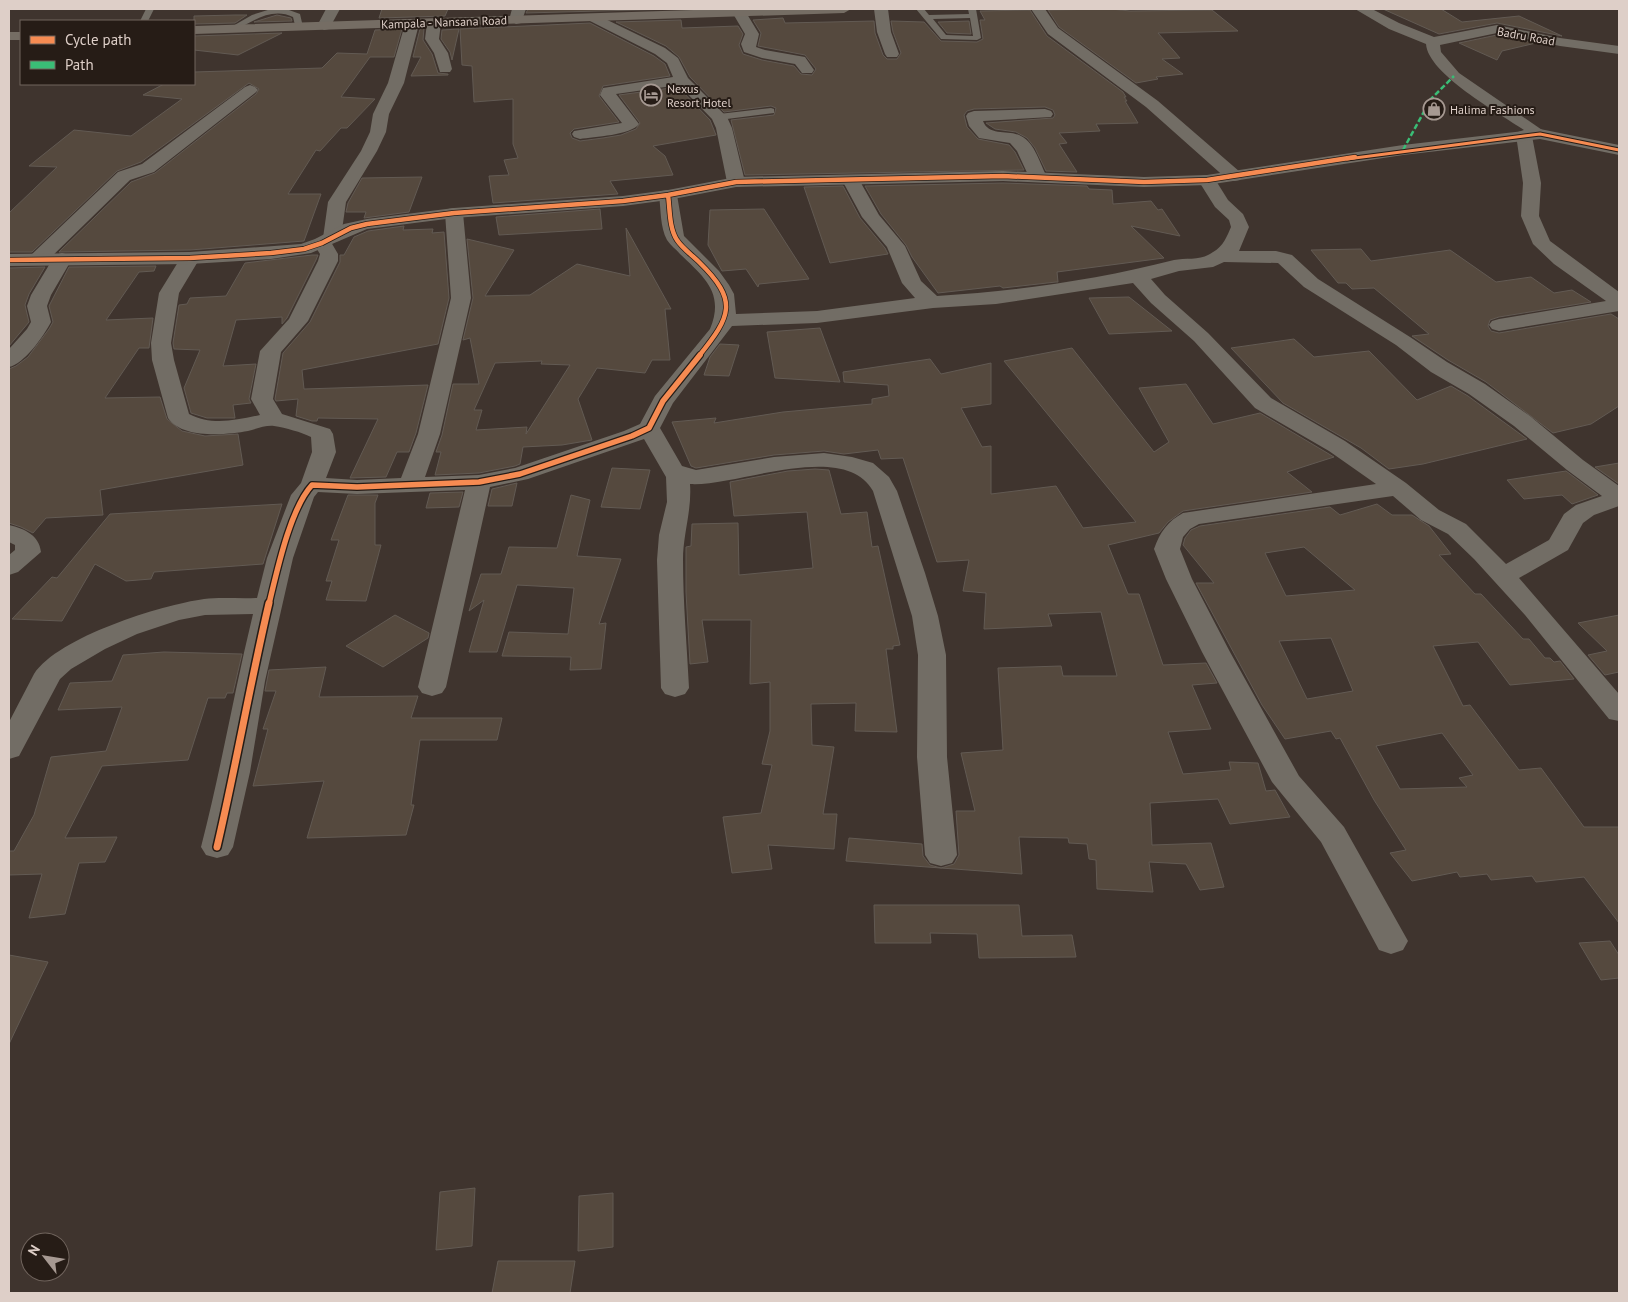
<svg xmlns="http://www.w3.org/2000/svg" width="1628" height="1302" font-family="'PT Sans',sans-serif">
	<rect width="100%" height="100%" fill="#3f342e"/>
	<path fill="#55493e" stroke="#625a53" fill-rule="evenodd" d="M382 9H448L445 16 379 18Z
		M528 9H673L526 13Z
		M1111 9 1130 11 1212 10 1238 31 1158 33 1180 58 1162 59 1183 74 1156 77 1158 79 1136 83 1059 27 1048 10Z
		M1383 9H1441L1462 22 1519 16 1562 36 1497 23 1439 34Z
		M1030 10 1047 36 1123 92 1126 97H1124L1127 101H1125L1138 123 1096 124 1100 131 1059 133 1067 143 1059 144 1077 172 1046 171 1035 148 1027 138 1016 132 995 129 986 123 1053 118 1055 115 1053 110 1045 107 974 109 967 111 964 115 967 127 978 139 1009 145 1015 152 1024 170 745 175 731 120 774 115 776 108 771 106 724 112 690 77 679 57 666 46 616 22 681 20 682 28 738 26 743 34 739 45 743 54 762 60 794 66 801 74 812 75 816 69 805 55 758 46 761 33 753 20 783 18 785 23 874 21 875 33 883 55 887 59H897L901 53 893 32 891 21 924 22 941 41 977 42 983 39 980 20H985L980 11Z
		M235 15H247L235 23 194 24V16Z
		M277 15 291 18 292 21 254 22Z
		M969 21 971 34 947 33 938 22Z
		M590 23 654 56 665 64 670 76 603 86 599 96 619 122 574 129 570 133 572 138 580 141 603 138 621 135 636 129 640 123 619 95 678 87 710 120 716 135 653 146 665 156 673 175 610 181 618 194 493 203 489 176 509 175 504 160 518 158 513 144V99L474 102 472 66 462 65 460 29Z
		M424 28 423 40 432 54 438 73 448 74V75L411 76 421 57H413L420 29Z
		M402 29 394 57H370L341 97 375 99 347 128H341L320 151 316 150 288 194H321L304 241 190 250 59 252 131 182 155 173 256 94 259 89 249 83 141 162 117 171 32 252H9V213L57 167 29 166 74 130 131 136 182 99 143 95 164 84H194V72L322 68 337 53 367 54 375 30Z
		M459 29 452 60 450 52 441 39 442 30Z
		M282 33 238 55 194 50V36Z
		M1497 35 1536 43 1502 51 1497 60 1459 43Z
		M422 177 409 212 364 218 366 212H346L348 203 362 178Z
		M1003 183 1087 186 1089 189 1112 190 1113 204 1151 201 1158 210 1162 209 1180 236 1131 226 1164 258 1057 272 1058 282H1056L1003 288 1000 286 938 293 912 257 906 245 881 214 865 186Z
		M843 186 860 218 885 248 888 254 830 263 804 187Z
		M600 209 602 229 499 235 496 217Z
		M764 209 809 279 759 284 758 287 746 269 722 271 708 245 710 210Z
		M404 226 403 230 433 229 432 233 444 232 449 298 438 344 302 370 304 389 428 385 416 433 409 452H397L386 477 350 478 378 419 318 418 317 421H312L296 416 298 399 276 401 275 399 283 353 310 322 340 262V255H344L354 237 368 231Z
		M626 228 671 309H665L670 360H652L645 373 597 368 578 399 592 440 562 445 523 447 520 464 515 466 479 473 435 475 441 452H436L442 435 453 384H479L470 338 463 340 473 298 467 239 514 250 485 296 530 295 577 264 630 276ZM542 361 541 364 570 365 526 434 527 427 476 430 482 410H474L495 363Z
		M1361 249 1371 261 1450 250 1496 282 1531 277 1554 293 1572 290 1591 302 1499 317 1490 320 1488 326 1491 331 1499 333 1611 314 1619 319V406L1591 424 1553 433 1486 382 1448 360 1412 336 1429 334 1374 288 1352 289 1346 283H1338L1311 250Z
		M312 255H318L316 260 287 318 282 324V317L236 320 223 366 256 364 249 399 251 403 233 405 235 418H207L191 413 184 388 200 350 174 349 173 343 179 305 187 304 190 298 226 296 245 263Z
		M156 266 154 271 139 272 106 320 153 318 149 348H139L105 398 160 397 167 419 182 431 205 436 238 434 243 465 100 490 103 515 46 518 33 533 21 527 9 523V369L16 366 28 357 49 329 53 322 49 306 69 267Z
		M45 267 29 294 25 305 29 322 9 346V268Z
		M1129 297 1172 331 1109 334 1089 298Z
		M820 328 840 382 775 378 767 332Z
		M1294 339 1314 357 1369 351 1417 400 1451 386 1468 396 1527 439 1423 464 1389 469 1361 448 1283 403 1231 348Z
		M720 344 739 345 729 376 704 375 710 357Z
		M1072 348 1154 452 1169 442 1139 388 1186 384 1213 424 1260 413 1334 457 1287 472 1312 492 1183 511 1168 522 1159 533 1108 545 1128 594H1139L1163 665 1206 663 1217 683 1192 685 1211 729 1168 732 1183 774 1231 770 1229 762 1258 763 1266 791 1275 790 1290 817 1230 824 1218 799 1150 803 1152 845 1211 843 1224 887 1200 890 1186 864 1149 862 1153 892 1097 889 1096 860 1089 859 1087 844 1069 843 1068 838 1019 837 1022 874 846 861 849 838 922 844 923 856 930 865 941 868 954 864 959 855 956 811H975L961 753 1003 750 998 668 1061 666 1063 676H1117L1101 612 1048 614 1052 626 984 629 986 593 963 591 969 560 937 562 903 458 881 459 878 450 844 454 824 451 774 455 696 468 691 466 672 422 716 418 714 423 783 412 872 404V399L889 396 888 385 844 382 843 372 930 359 941 374 991 363V404L961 408 982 447 991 446V494L1056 486 1083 528 1136 522 1004 361Z
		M1619 463V484L1595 467Z
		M612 468 650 470 640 509 601 507Z
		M815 469 829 470 841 514 867 512 872 547 878 546 900 645 893 646V649H886L897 732 855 731 856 703 811 704 812 745 834 747 823 814H837L834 849 768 845 772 869 732 873 723 817 761 813 772 765 762 764 770 731V682L750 684 751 620H702L708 662 690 664 686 592V547L691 546 692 524 738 523 739 575 813 568 807 512 734 516 730 482 788 471Z
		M1566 471 1598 495 1572 504 1562 495 1524 499 1507 480Z
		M517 483 512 506H488L492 489Z
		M463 492 459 507 426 508 430 493Z
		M348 495H378L375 503V545H381L366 601 326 600 332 581H326L339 540H331Z
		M571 495 590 500 577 556 621 559 599 624 606 623 601 669 570 670 571 657 502 656 509 632 568 634 574 588 517 585 497 652H469L484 600 469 611 481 574H501L509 547 557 548Z
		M282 504 263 564 154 572 151 579 126 581 95 564 62 621 12 619 52 577 57 578 110 514Z
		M1377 504 1392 515H1412L1429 526 1451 554 1439 555 1475 594H1481L1523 639H1529L1545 658H1550L1554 662 1560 661 1574 679 1510 685 1478 642 1433 646 1463 706 1470 705 1519 770 1541 768 1584 827H1619V923L1584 877 1536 882 1532 876 1491 880 1487 874 1460 877 1457 872 1412 881 1390 853 1406 850 1374 800 1340 738 1336 739 1331 731 1285 739 1262 705 1196 583H1214L1183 545 1185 538 1191 530 1200 526 1330 507 1340 515ZM1304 547 1355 590 1286 596 1265 553ZM1331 638 1353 691 1307 699 1279 641ZM1442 733 1473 775 1459 778 1467 787 1400 789 1376 746Z
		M395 615 429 633 428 638 383 667 346 646Z
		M1619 615V672L1605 675 1588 655 1607 651 1578 623Z
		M164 652 242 654 233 693H227L225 698H208L188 760 102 766 65 838 117 837 105 862 79 863 65 914 29 918 42 874 9 875V851H14L34 815 51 757 106 751 122 707 58 710 70 683 112 681 123 655Z
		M326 667 319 697 418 696 411 718H502L497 740H420L411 805H414L406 835 307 838 324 781 253 786 268 729H263L276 691H265L269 670Z
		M874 905H1019L1022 936 1072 935 1076 957 979 958 977 934 930 933 931 943H875Z
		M1610 941 1619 955V978L1601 980 1579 943Z
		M9 955 48 962 9 1044Z
		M475 1188 472 1246 436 1250 440 1192Z
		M613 1193V1247L578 1251 579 1196Z
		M498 1261H575L570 1293H492Z"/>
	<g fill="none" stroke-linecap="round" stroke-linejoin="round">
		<path fill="#726d65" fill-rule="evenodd" d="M146 9H154L148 21H140Z
			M271 9 289 10 300 14 303 27 296 29 293 17C272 7 252 21 233 32L226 30 252 15Z
			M916 9H924L929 15 969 14 968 9H976L981 38 977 40 941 39ZM970 18 973 36 946 35 933 19Z
			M771 108 774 109V113L719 120 715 117 719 114Z"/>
		<path fill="#726d65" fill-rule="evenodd" d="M326 9H340L329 29 324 30 317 26Z
			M512 9H526L521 23 516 24 509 20Z
			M734 9H744L759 34 756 47 765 50 805 57 814 70 812 73H802L795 64 762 58 744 52 741 44 745 34 732 12Z
			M874 9H888L891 32 899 54 897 57H887L885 54 877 32Z
			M1031 9H1045L1058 28 1158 101 1240 172 1243 176 1240 180 1234 181 1228 180 1146 107 1048 34Z
			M1355 9H1372L1399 23 1434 37 1497 25 1560 38 1619 46V54L1560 46 1497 33 1440 45 1441 52 1459 73 1548 134 1546 137 1540 139 1532 136 1541 183 1539 216 1550 241 1619 292V311L1499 331 1492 329 1489 325 1492 321 1499 319 1606 301 1554 264 1533 244 1521 216 1523 183 1516 135 1518 132 1524 130C1499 113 1428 74 1426 44L1389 29Z
			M595 14 665 48 678 58 688 78 727 117 732 128 745 182 742 186 736 187 730 186 727 182 716 128 712 119 679 85 616 94 639 124C631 135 594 137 580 139L574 137 572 134 574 131 622 123 600 95 603 88 673 77 667 63 655 54 590 21 588 18 590 15Z
			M434 19 441 23 439 39 448 53 452 69 450 72H440L434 53 425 39 427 23Z
			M412 20 419 24 404 83 389 114 386 132 377 151 346 202 341 237 339 241 331 242 338 254V261L308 321 281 352 273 399 282 414 330 429 333 434 336 452 326 478 357 480 401 478 418 434 451 298 445 213 448 209 454 208 460 209 463 213 471 298 440 434 425 477 479 475 515 468 624 431 640 424 655 396 710 329C725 293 704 277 680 254 676 249 671 246 667 240 660 227 661 210 659 195L662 191 668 190 674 191 677 195 684 236 719 271 729 285 734 294 736 314 817 311 915 298 902 283 887 247 862 217 842 180 845 176 851 175 857 176 879 215 905 246 921 281 937 296C1017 291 1096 280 1174 260 1184 258 1200 260 1208 255 1222 248 1225 241 1231 227L1229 220 1215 207 1198 180 1201 176 1207 175 1213 176 1228 200 1243 214 1249 227 1239 251H1276L1292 255 1318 279 1410 337 1447 362 1485 384 1530 416 1583 460 1619 486V506L1594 515 1583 523 1568 550 1519 578 1619 694V721L1609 719 1525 615 1474 559 1448 534 1421 520 1393 496 1199 524 1190 529 1183 537 1180 549 1192 579 1230 652 1299 776 1344 827 1408 941 1403 950 1391 954 1379 950 1321 842 1272 782 1202 652 1166 579 1154 549C1160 532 1168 521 1183 513L1376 484 1329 451 1255 408 1194 341 1151 303 1133 283 996 304 933 308 817 323 732 326 673 403 660 428 682 466 696 470 774 457 824 453 852 457 873 463 889 477 897 491 925 573 938 616 946 655 947 757 957 855 952 863 941 866 930 863 925 855 917 757 918 655 912 616 873 491C844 439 737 487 690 484 692 510 683 534 683 560 683 603 687 646 689 688L685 694 675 697 665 694 661 688 657 560 659 535 667 502 666 477 644 439 528 479 490 487 446 687 442 693 432 696 422 693 418 687 465 490 357 494 318 492 314 497 293 558 265 681 250 772 233 847 228 855 217 858 206 855 201 847C221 770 234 692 253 614L205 615 179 620 137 634 105 649 71 669 60 679 19 756 9 759V722L34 674C58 637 161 605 204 599 221 597 240 599 257 598L267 558 291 495 301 483 312 452 311 437C301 432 286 428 274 426 266 425 256 429 248 431 226 435 182 439 168 418L152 360 151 343 159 293 183 254 190 252 197 254 200 258 179 293 171 343 174 360 189 414C212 426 236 420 260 415L251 399 260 351 289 319 318 261 320 254 313 243 315 239 323 238 328 202 361 151 370 132 373 114 388 83 405 24ZM1224 262 1278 263 1304 287 1396 345 1431 372 1469 394 1514 426 1567 470 1602 496 1576 505 1564 514 1549 540 1506 564 1466 524 1439 510 1406 483 1345 441 1271 398 1208 333 1165 295 1151 279 1179 271 1213 267Z
			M250 85 255 87 258 90 255 93 154 172 130 180 45 263 38 265 31 263 28 259 31 255 118 172 142 164 245 87Z
			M1045 109 1051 111 1053 114 1051 117 983 121C989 137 1008 129 1021 136 1035 143 1040 164 1047 177L1044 181 1038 182 1032 181 1029 177 1017 151 1010 143 979 138 969 126 966 116 968 113 974 111Z
			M62 253 69 255 72 259 51 295 47 306 51 322C44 336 24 364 9 367V349L27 329 31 322 27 306 31 295 55 255Z
			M9 525C25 529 39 535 41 552L18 572 9 575V555L15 550V545L9 542Z"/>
		<path fill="#726d65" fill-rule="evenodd" d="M1540 129 1619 145V155L1540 139 1403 155 1207 185 1144 187 1003 181 736 187 668 200 623 206 454 218 367 229 311 253 271 259 190 264 9 266V254L190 252 301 244 315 239 344 224 367 219 454 208 623 196 668 190 736 177 1003 171 1144 177 1207 175 1403 145Z"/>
		<path fill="#756d64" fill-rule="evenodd" d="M724 9H851L844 13 194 34V26Z
			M9 32H21V40H9Z"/>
		<path stroke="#3abd76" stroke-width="2.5" stroke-dasharray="5.5 2.5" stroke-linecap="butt" d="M1403 150 1431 99 1454 76"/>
		<g stroke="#261c16" stroke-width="5">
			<path id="cycleway-far3" d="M1347 159 1540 134 1619 150"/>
		</g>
		<g stroke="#261c16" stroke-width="6">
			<path id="cycleway-far2" d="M668 195C670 209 669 228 677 240 682 248 692 255 699 262 739 301 731 316 699 356
				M9 260 190 258 271 253 304 249 322 243 351 228 367 224 454 213 623 201 668 195 736 182 1003 176 1144 182 1207 180 1355 157"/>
		</g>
		<g stroke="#261c16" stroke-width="8">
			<path id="cycleway-far1" d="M269 604C277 571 290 509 312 485L357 487 479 482 520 474 632 436 649 428 663 401 700 355"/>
		</g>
		<g stroke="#261c16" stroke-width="10">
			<path id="cycleway" d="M217 847C236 766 250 684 269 603"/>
		</g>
		<use href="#cycleway-far3" stroke="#f68b52" stroke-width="3"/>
		<use href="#cycleway-far2" stroke="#f68b52" stroke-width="4.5"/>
		<use href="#cycleway-far1" stroke="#f68b52" stroke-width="5.5"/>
		<use href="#cycleway" stroke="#f68b52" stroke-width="7"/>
	</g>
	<defs>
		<g id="hotel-ring" transform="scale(1.125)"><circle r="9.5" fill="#261c16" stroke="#a69992" stroke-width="1.5"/><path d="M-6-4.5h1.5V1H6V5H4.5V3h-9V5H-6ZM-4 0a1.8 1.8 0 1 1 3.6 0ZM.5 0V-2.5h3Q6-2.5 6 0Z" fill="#a69992"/></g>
		<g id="shop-ring" transform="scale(1.125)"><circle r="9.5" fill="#261c16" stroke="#a69992" stroke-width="1.5"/><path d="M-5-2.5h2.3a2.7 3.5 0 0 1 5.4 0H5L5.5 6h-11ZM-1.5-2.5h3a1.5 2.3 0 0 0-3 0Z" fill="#a69992"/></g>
	</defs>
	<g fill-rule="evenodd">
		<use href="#hotel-ring" x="651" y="95"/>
		<use href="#shop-ring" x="1434" y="109"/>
	</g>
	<g text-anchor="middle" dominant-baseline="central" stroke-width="4" stroke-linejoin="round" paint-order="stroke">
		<g font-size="12" fill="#decfc8" stroke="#261c16">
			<text transform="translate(444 22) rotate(-2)">Kampala - Nansana Road</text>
			<text transform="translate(1526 36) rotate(10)">Badru Road</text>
		</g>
		<g font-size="12" fill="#decfc8" stroke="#261c16" text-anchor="start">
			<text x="667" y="88">Nexus<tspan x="667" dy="14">Resort Hotel</tspan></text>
			<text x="1450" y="109">Halima Fashions</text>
		</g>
	</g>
	<rect width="1628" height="1302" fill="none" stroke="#decfc8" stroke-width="20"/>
	<rect x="20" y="20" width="175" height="65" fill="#261c16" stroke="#70645d"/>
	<rect x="30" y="36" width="25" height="8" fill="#f68b52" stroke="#70645d"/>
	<text x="65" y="45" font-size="15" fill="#decfc8">Cycle path</text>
	<rect x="30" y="61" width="25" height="8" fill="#3abd76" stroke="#70645d"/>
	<text x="65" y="70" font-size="15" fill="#decfc8">Path</text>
	<g transform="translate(45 1257) rotate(301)"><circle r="24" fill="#261c16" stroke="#70645d"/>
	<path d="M0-4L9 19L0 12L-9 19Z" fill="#a69992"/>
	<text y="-8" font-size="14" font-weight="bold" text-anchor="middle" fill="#decfc8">N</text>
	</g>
</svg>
